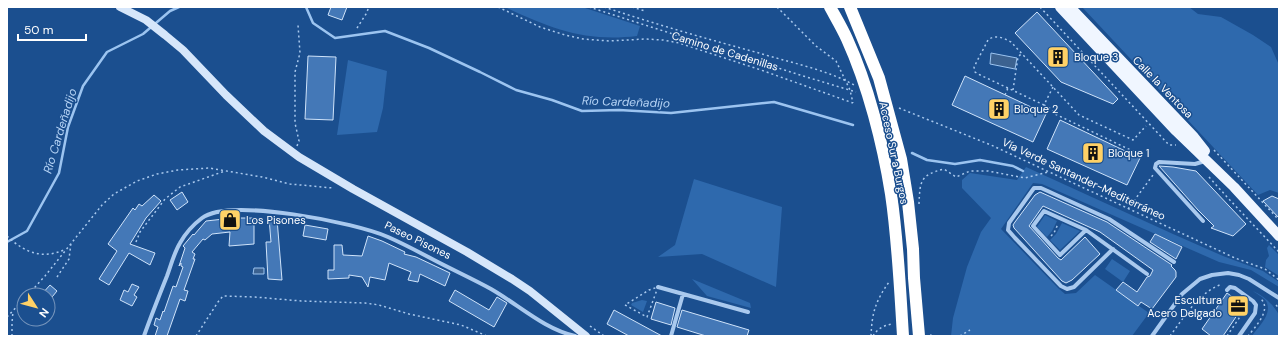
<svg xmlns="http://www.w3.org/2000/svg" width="1286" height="343" font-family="'DM Sans',sans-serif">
	<rect width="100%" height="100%" fill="#1b4f8f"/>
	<path fill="#2e69ad" d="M507 7H582L640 26 637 36C586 42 552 29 507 8Z
		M1082 7H1189L1198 14 1221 17 1253 35 1271 47 1279 65V193L1270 190 1258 195Z
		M348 60 387 71 383 108 377 132 337 135Z
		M1026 167 1173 234 1223 256 1263 271 1279 282V287L1251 270 1219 262 1042 184 1033 183 1001 229 1058 288 1065 294 1076 293 1095 275 1149 313 1132 336H951L953 318 967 267 981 232 991 218 962 188V180L970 173 1017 180Z
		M694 179 782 207 776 287 702 254 658 257 675 245Z
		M1045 215 1057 221 1052 231 1047 237 1037 227Z
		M1062 223 1080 231 1060 250 1050 240 1056 234Z
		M1269 245 1279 255V276L1265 267 1266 260 1269 256 1267 248Z
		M1112 259 1130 271 1123 282 1105 269Z
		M692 279 750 303 751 308 707 296Z
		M1253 291C1264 296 1273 304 1279 315L1278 336H1252C1259 326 1273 314 1266 301 1263 297 1257 294 1253 291Z
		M642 300 647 301 643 312 631 305 632 303Z"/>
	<path fill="#3c6290" stroke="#9cc4f0" d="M991 53 1017 58 1015 69 990 64Z
		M254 268H264V274H253Z"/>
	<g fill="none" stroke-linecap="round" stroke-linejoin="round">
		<path stroke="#9cc4f0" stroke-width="2.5" d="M306 7 313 23 335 38 385 31 429 48 480 72 516 90 552 100 582 111 619 110 671 113 774 102 853 125
			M912 153 927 160 955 164 980 160 1013 166 1023 171
			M7 242 27 231 59 173 68 127 83 86 107 52 143 34 170 11 179 7"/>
	</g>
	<path fill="#4478b7" stroke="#cfe3fa" d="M331 7H347L342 20 328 15Z
		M1037 12 1118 99 1113 104 1061 82 1015 33Z
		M308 56 336 57 333 120 305 119Z
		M965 76 1046 114 1033 142 952 105Z
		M1060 120 1140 158 1127 185 1047 149Z
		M1159 166 1173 167 1196 171 1246 224 1233 236 1211 228 1214 226 1198 210Z
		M182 192 188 202 177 210 170 200Z
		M1040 192 1107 222 1172 265 1171 266 1175 270 1176 272V277L1152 309 1141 302 1138 306 1116 290 1123 282 1137 292 1147 277 1150 276 1153 270 1100 232 1043 206 1029 226 1058 258 1061 260 1085 237 1100 254 1072 280 1066 283 1062 281 1014 228 1013 225 1015 222 1035 195Z
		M154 195 161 201 146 218 130 244 155 253 150 265 129 253 109 285 99 279 117 251 108 244 133 208 135 210 139 204 142 206Z
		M1272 196 1279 199V218L1263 201Z
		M233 218H254V244L229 246 230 232 212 234 205 240 203 239 192 252 195 254 193 259H195L184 290 188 291 185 301 180 299 167 336H155L158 327 154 325 156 318 160 320 163 311 164 312 173 286 176 287 183 267 181 266V263L179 266 185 248 183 246 193 234 194 235 206 221Z
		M269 218 277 219 282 280 268 279 266 242H271Z
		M305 225 328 229 326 240 303 236Z
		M1155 234 1182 247 1176 259 1150 242Z
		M368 236 382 241 405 252 404 254 416 257 450 273 445 286 420 274 418 282 408 280 411 272 389 263 385 280 370 277 368 287 362 277 349 275V278L328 279V270H334V245H342L343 255 362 256Z
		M132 284 139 287 134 295 137 297 132 306 120 300 124 290 128 292Z
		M50 285 57 291 48 302V295H41Z
		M455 290 489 310 497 297 507 303 494 327 449 301Z
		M1227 293 1244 305 1223 336H1211L1202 329Z
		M656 302 675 308 671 325 651 319Z
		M614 310 662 336H629L607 324Z
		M682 310 749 330 747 336H706L677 327Z"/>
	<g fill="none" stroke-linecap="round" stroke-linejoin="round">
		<path stroke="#a9c9ee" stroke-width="1.5" stroke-dasharray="2 3" stroke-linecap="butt" d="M498 7 540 27 565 35 583 39 609 41 645 39 663 40 679 43 761 70 853 103
			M589 7 800 75 856 92
			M604 7C655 24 707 39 759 53 788 62 828 70 854 85
			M632 7 645 11
			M777 7 816 46 836 61 850 90 853 103
			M1040 7 1169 145H1176
			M357 28 366 14 369 7
			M1053 87 1044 105 978 74 975 72 974 67 988 40C995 34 1004 38 1011 42L1079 115 1133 140 1146 126
			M1013 90 1018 57 1021 54
			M1005 95 1008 88
			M1044 105 1051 109 1055 114 1141 155
			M899 108 991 145 1235 258 1265 269 1279 280
			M297 146 299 141 295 123V72L300 53 298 25
			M1214 150 1279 220
			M1209 177 1227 197 1279 252
			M919 204C920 181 920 175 944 169L956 177 970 171H988L1025 178 1048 172
			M1128 209 1153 175
			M7 236C25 253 43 260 66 249
			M1051 236 1054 233 1058 224
			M136 242 140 232 165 199 180 187 225 171
			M57 277 69 259 71 243
			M658 287 647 317 625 305 649 290Z
			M28 295 45 276 102 205 114 194 137 181 157 174 178 170 209 168 262 177 290 184 333 188
			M1276 305 1279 308
			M7 317 24 299
			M590 326 604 336
			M930 335 935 336
			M12 336V323L13 311
			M196 336 218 302 223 296 255 297 301 301 365 303 379 305 409 314 461 325 487 336
			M871 336C872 313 875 302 889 282
			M873 336C878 328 883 326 892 324
			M960 336 970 330
			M1170 336C1185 316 1198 293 1222 284
			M1227 336 1248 305
			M1248 336C1255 327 1272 310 1261 299"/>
		<path stroke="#a9c9ee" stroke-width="4" d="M1203 221 1155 168 1156 164 1159 162 1195 164 1205 161
			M1086 230 1060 255 1033 226 1044 211 1086 230 1147 274
			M1113 249 1074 287 1067 289 1061 286 1015 238 1008 230 1009 223 1034 188H1041L1109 219 1174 262
			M658 287 748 312
			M1227 290 1230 287 1235 288 1253 301 1256 305 1255 313 1239 336
			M144 336C151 316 159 296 167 276 171 265 174 253 180 243 185 234 194 224 202 218 229 197 357 223 388 237 404 244 419 252 434 260 453 270 473 279 491 289 519 305 544 329 575 336
			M671 336 683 294
			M1152 336 1182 294 1200 279 1212 275 1228 273 1239 275 1249 279 1279 298"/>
		<path stroke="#d6e6fa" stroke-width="8" d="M120 7 146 20 165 35 183 50 226 95 264 131 299 157 353 189 467 252 512 279 530 291 586 336"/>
		<path stroke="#f0f6ff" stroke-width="10" d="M1060 7 1176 131 1234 187 1279 236
			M1070 7 1194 137 1205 151"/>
		<path stroke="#fff" stroke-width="12" d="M830 7C836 18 842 28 847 39 868 85 883 144 891 194 898 241 900 289 903 336
			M850 7 879 78 901 159 908 202 913 249 914 278 919 336"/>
	</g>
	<defs>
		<g id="building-square" transform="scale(1.15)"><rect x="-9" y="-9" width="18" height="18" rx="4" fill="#ffd166" stroke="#1b4f8f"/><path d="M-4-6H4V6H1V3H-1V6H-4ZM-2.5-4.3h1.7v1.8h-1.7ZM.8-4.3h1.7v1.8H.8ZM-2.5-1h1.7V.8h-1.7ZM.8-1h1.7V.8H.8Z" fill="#111"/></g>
		<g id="shop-square" transform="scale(1.15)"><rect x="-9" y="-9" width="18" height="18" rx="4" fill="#ffd166" stroke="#1b4f8f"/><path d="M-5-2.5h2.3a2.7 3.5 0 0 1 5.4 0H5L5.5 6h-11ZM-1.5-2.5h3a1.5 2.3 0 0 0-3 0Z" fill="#111"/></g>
		<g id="office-square" transform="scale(1.15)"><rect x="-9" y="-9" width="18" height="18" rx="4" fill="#ffd166" stroke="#1b4f8f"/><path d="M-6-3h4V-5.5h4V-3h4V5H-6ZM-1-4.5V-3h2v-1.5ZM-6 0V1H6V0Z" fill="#111"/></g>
	</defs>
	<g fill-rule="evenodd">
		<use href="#building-square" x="1058" y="57"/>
		<use href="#building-square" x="999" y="109"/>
		<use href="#building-square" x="1093" y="153"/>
		<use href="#shop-square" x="230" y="220"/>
		<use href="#office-square" x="1238" y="306"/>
	</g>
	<g text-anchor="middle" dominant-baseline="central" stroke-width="3" stroke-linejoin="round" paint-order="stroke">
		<g font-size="11" fill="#fff" stroke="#1b4f8f">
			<text transform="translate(725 51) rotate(17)">Camino de Cadenillas</text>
			<text transform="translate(1163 87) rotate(46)">Calle la Ventosa</text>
			<text transform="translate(894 153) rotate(78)">Acceso Sur a Burgos</text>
			<text transform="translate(1084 179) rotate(25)">Vía Verde Santander-Mediterráneo</text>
			<text transform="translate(418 240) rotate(26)">Paseo Pisones</text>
		</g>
		<g font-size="11" fill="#fff" stroke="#1b4f8f" text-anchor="start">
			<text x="1074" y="57">Bloque 3</text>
			<text x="1014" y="109">Bloque 2</text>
			<text x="1108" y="153">Bloque 1</text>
			<text x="246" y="220">Los Pisones</text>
			<text x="1222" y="300" text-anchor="end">Escultura<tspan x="1222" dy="13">Acero Delgado</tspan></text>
		</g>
		<g font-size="12" font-style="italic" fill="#b5d3f5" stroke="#1b4f8f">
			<text transform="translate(626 102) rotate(2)">Río Cardeñadijo</text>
			<text transform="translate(60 131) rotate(-73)">Río Cardeñadijo</text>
		</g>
	</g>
	<rect width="1286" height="343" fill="none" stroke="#ffffff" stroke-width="16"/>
	<g transform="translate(36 307) rotate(126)"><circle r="19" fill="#1b4f8f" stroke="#7695bc"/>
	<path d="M0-3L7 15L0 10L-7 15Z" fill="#ffd166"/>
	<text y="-6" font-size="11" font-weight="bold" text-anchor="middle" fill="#ffffff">N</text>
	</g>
	<path d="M18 34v6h68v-6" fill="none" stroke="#ffffff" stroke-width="2"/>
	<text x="24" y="34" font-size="12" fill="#ffffff" stroke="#1b4f8f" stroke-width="3" paint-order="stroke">50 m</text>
</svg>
